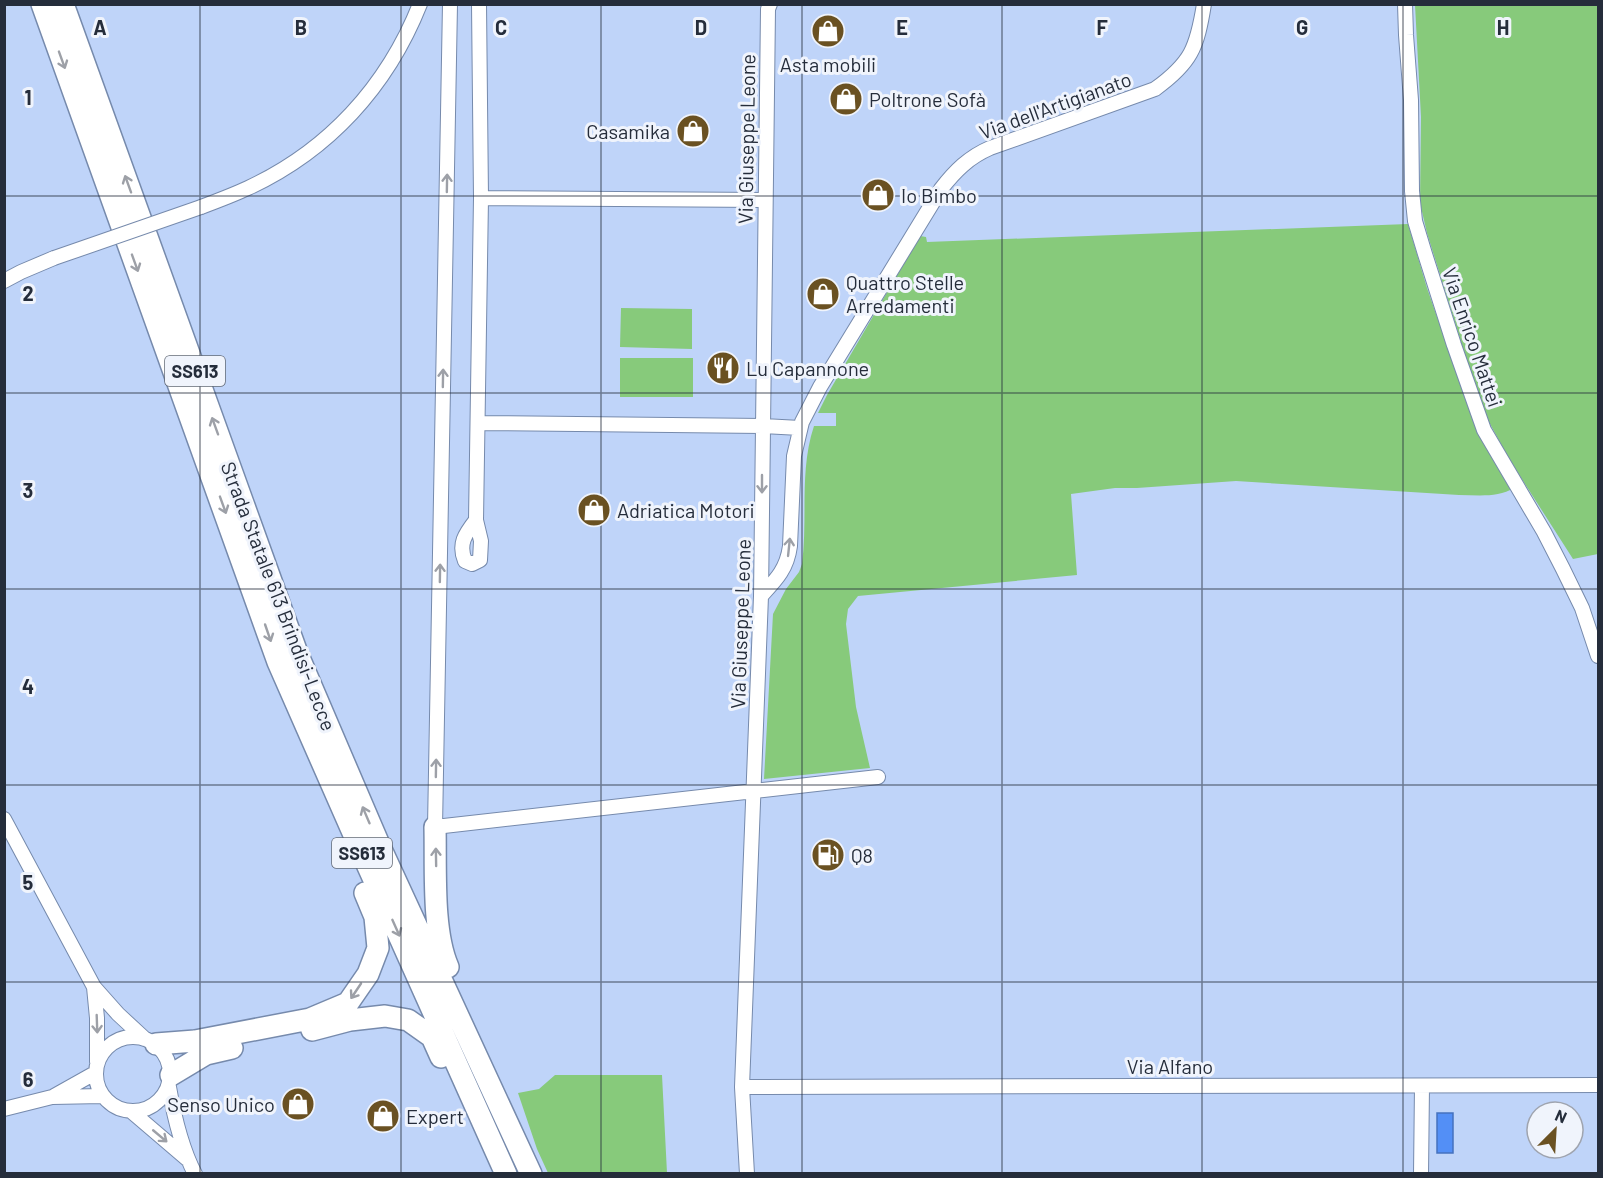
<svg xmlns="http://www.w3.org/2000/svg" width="1603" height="1178" font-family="Barlow,sans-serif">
	<rect width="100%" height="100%" fill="#bfd4f9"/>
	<path fill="#87ca7b" d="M1415 5H1598V554L1573 559 1509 459 1482 409 1427 233 1420 203 1421 117Z
		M1408 224 1427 288 1471 415 1483 441 1514 488C1498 498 1477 495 1459 495L1236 481 1137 488H1115L1071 494 1077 575 858 596 848 609 846 624 856 707 870 768 764 779 773 614 786 589 799 572 802 564C808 518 799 471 814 426H836V413H818L827 395 920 236 926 237 927 242Z
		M621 308 692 309V349L620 347Z
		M620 358H693V397H620Z
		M555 1075H662L667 1173H548L537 1149 518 1093 539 1089Z"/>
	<path fill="#538ff6" stroke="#4572be" stroke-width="1.5" d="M1437 1113H1453V1153H1437Z"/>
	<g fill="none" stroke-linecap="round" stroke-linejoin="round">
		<g stroke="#768aac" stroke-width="16">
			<path id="minor" d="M450 4 435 827 878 777
				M1405 4 1406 35 1411 100 1412 191 1415 221 1425 254 1454 345 1484 430 1544 532 1563 569 1582 608 1598 656
				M481 198 765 200
				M201 207C217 201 233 195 248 188 328 151 387 87 420 4
				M4 281 21 272 54 258
				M478 423 763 426 800 428
				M476 520C465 534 458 544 465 561L472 564 480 560 481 541 476 520 481 198 479 4
				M761 596C776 580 787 569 790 546L794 456 802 422 820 387 941 189C955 171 969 157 990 148L1155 89C1191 63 1197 48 1204 4
				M4 819 94 987 118 1014 145 1039
				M94 987 97 1018V1062
				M96 1074a37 37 0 1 1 74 0a37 37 0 1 1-74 0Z
				M169 1087C174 1116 181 1147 195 1174
				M742 1087 1598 1085
				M54 1096 95 1073
				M4 1109 52 1097 102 1096
				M132 1112 187 1159
				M747 1174 742 1087 761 596 768 9 770 4
				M1421 1174 1422 1086"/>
		</g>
		<g stroke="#768aac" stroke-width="24">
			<path id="highway" d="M42 4 278 662 362 853 506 1174
				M63 4 297 653 380 847 531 1174
				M435 827C436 867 432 931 448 967
				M312 1030 350 1020 385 1016 408 1020 432 1037 441 1057
				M156 1044 195 1041 310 1019 348 1003 368 974 378 948 375 917 365 893
				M171 1075 206 1054 232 1048"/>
		</g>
		<use href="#minor" stroke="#fff" stroke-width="14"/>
		<use href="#highway" stroke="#fff" stroke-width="21"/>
		<g stroke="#768aac" stroke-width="16" stroke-linecap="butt">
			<path id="minor-bridge" d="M54 258 201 207"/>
		</g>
		<use href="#minor-bridge" stroke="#fff" stroke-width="14"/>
	</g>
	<defs><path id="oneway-shaft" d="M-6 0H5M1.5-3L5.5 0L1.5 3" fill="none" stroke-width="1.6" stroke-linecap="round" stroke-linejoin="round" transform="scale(1.5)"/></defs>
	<g stroke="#9da0a7">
		<use href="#oneway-shaft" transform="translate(62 60) rotate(70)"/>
		<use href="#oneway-shaft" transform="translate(447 183) rotate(-89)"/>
		<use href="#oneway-shaft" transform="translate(128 184) rotate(-110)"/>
		<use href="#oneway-shaft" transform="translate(135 263) rotate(70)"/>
		<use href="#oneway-shaft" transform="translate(443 378) rotate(-89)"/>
		<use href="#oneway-shaft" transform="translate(215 426) rotate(-110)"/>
		<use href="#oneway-shaft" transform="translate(762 484) rotate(90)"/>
		<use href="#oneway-shaft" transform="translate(223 505) rotate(70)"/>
		<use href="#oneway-shaft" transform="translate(789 547) rotate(-84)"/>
		<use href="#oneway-shaft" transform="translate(440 573) rotate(-89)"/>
		<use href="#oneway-shaft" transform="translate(268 633) rotate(71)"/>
		<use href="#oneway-shaft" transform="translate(436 768) rotate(-89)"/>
		<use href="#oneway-shaft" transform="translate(366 815) rotate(-113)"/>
		<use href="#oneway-shaft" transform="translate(436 857) rotate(-91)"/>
		<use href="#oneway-shaft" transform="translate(396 928) rotate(66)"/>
		<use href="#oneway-shaft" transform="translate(356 991) rotate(124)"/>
		<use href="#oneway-shaft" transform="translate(97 1024) rotate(88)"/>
		<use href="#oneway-shaft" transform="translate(160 1136) rotate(40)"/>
	</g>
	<path fill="none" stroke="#252d3b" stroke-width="1.5" stroke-opacity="0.55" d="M200 4V1174M401 4V1174M601 4V1174M802 4V1174M1002 4V1174M1202 4V1174M1403 4V1174M4 196H1598M4 393H1598M4 589H1598M4 785H1598M4 982H1598"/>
	<defs>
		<g id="shop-disc" transform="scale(1.725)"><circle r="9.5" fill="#6a5122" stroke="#f0f4fc"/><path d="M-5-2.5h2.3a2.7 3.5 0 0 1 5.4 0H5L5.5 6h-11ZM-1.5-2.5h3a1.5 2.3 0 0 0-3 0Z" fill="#fff"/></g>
		<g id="restaurant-disc" transform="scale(1.725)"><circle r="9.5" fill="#6a5122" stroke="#f0f4fc"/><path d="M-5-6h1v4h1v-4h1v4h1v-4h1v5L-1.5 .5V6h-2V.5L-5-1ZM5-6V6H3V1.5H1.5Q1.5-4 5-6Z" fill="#fff"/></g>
		<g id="fuel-disc" transform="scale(1.725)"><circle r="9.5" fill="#6a5122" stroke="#f0f4fc"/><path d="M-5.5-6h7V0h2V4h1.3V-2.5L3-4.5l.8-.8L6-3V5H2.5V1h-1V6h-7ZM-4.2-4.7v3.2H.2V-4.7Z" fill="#fff"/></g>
	</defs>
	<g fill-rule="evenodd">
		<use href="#shop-disc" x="828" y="31"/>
		<use href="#shop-disc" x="846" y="99"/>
		<use href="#shop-disc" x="693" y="131"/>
		<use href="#shop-disc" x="878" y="195"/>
		<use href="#shop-disc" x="823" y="294"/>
		<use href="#restaurant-disc" x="723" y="368"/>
		<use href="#shop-disc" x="594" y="510"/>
		<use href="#fuel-disc" x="828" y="855"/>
		<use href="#shop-disc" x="298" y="1104"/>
		<use href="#shop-disc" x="383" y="1116"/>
	</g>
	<g text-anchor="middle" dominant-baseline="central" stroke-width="6" stroke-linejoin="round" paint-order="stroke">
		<g fill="#f0f4fc" stroke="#626975" stroke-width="1.5">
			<rect x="165" y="356" width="60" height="30" rx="4.5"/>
			<rect x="332" y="838" width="60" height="30" rx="4.5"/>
		</g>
		<g font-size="18" font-weight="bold" fill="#252d3b">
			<text x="195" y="371">SS613</text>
			<text x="362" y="853">SS613</text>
		</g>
		<g font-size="20" fill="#252d3b" stroke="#f0f4fc" text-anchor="start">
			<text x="828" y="64" text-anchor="middle">Asta mobili</text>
			<text x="869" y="99">Poltrone Sofà</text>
			<text x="670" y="131" text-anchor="end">Casamika</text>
			<text x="901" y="195">Io Bimbo</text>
			<text x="846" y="282">Quattro Stelle<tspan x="846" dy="23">Arredamenti</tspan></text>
			<text x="746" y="368">Lu Capannone</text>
			<text x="617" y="510">Adriatica Motori</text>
			<text x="851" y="855">Q8</text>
			<text x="275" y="1104" text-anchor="end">Senso Unico</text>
			<text x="406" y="1116">Expert</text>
		</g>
		<g font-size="20" fill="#252d3b" stroke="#f0f4fc">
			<text transform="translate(1055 105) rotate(-20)">Via dell'Artigianato</text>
			<text transform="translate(746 139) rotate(-89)">Via Giuseppe Leone</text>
			<text transform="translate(1473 337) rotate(71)">Via Enrico Mattei</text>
			<text transform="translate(279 596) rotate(69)">Strada Statale 613 Brindisi-Lecce</text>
			<text transform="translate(740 624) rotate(-88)">Via Giuseppe Leone</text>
			<text x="1170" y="1066">Via Alfano</text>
		</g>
	</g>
	<g font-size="20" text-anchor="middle" font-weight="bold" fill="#252d3b" stroke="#f0f4fc" stroke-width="6" stroke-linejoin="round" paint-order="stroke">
		<text x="100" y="35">A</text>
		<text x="301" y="35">B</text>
		<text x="501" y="35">C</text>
		<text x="701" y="35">D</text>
		<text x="902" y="35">E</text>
		<text x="1102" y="35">F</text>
		<text x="1302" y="35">G</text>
		<text x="1503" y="35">H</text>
		<text x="28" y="105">1</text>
		<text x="28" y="301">2</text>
		<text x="28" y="498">3</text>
		<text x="28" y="694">4</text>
		<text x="28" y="890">5</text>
		<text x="28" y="1087">6</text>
	</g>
	<rect width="1603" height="1178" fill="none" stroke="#252d3b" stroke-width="12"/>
	<g transform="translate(1555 1130) rotate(24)"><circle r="28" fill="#f0f4fc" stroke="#9fa4af" stroke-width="1.5"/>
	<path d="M0-4.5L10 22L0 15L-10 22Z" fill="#6a5122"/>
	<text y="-9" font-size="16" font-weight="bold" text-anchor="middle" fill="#252d3b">N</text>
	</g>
</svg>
